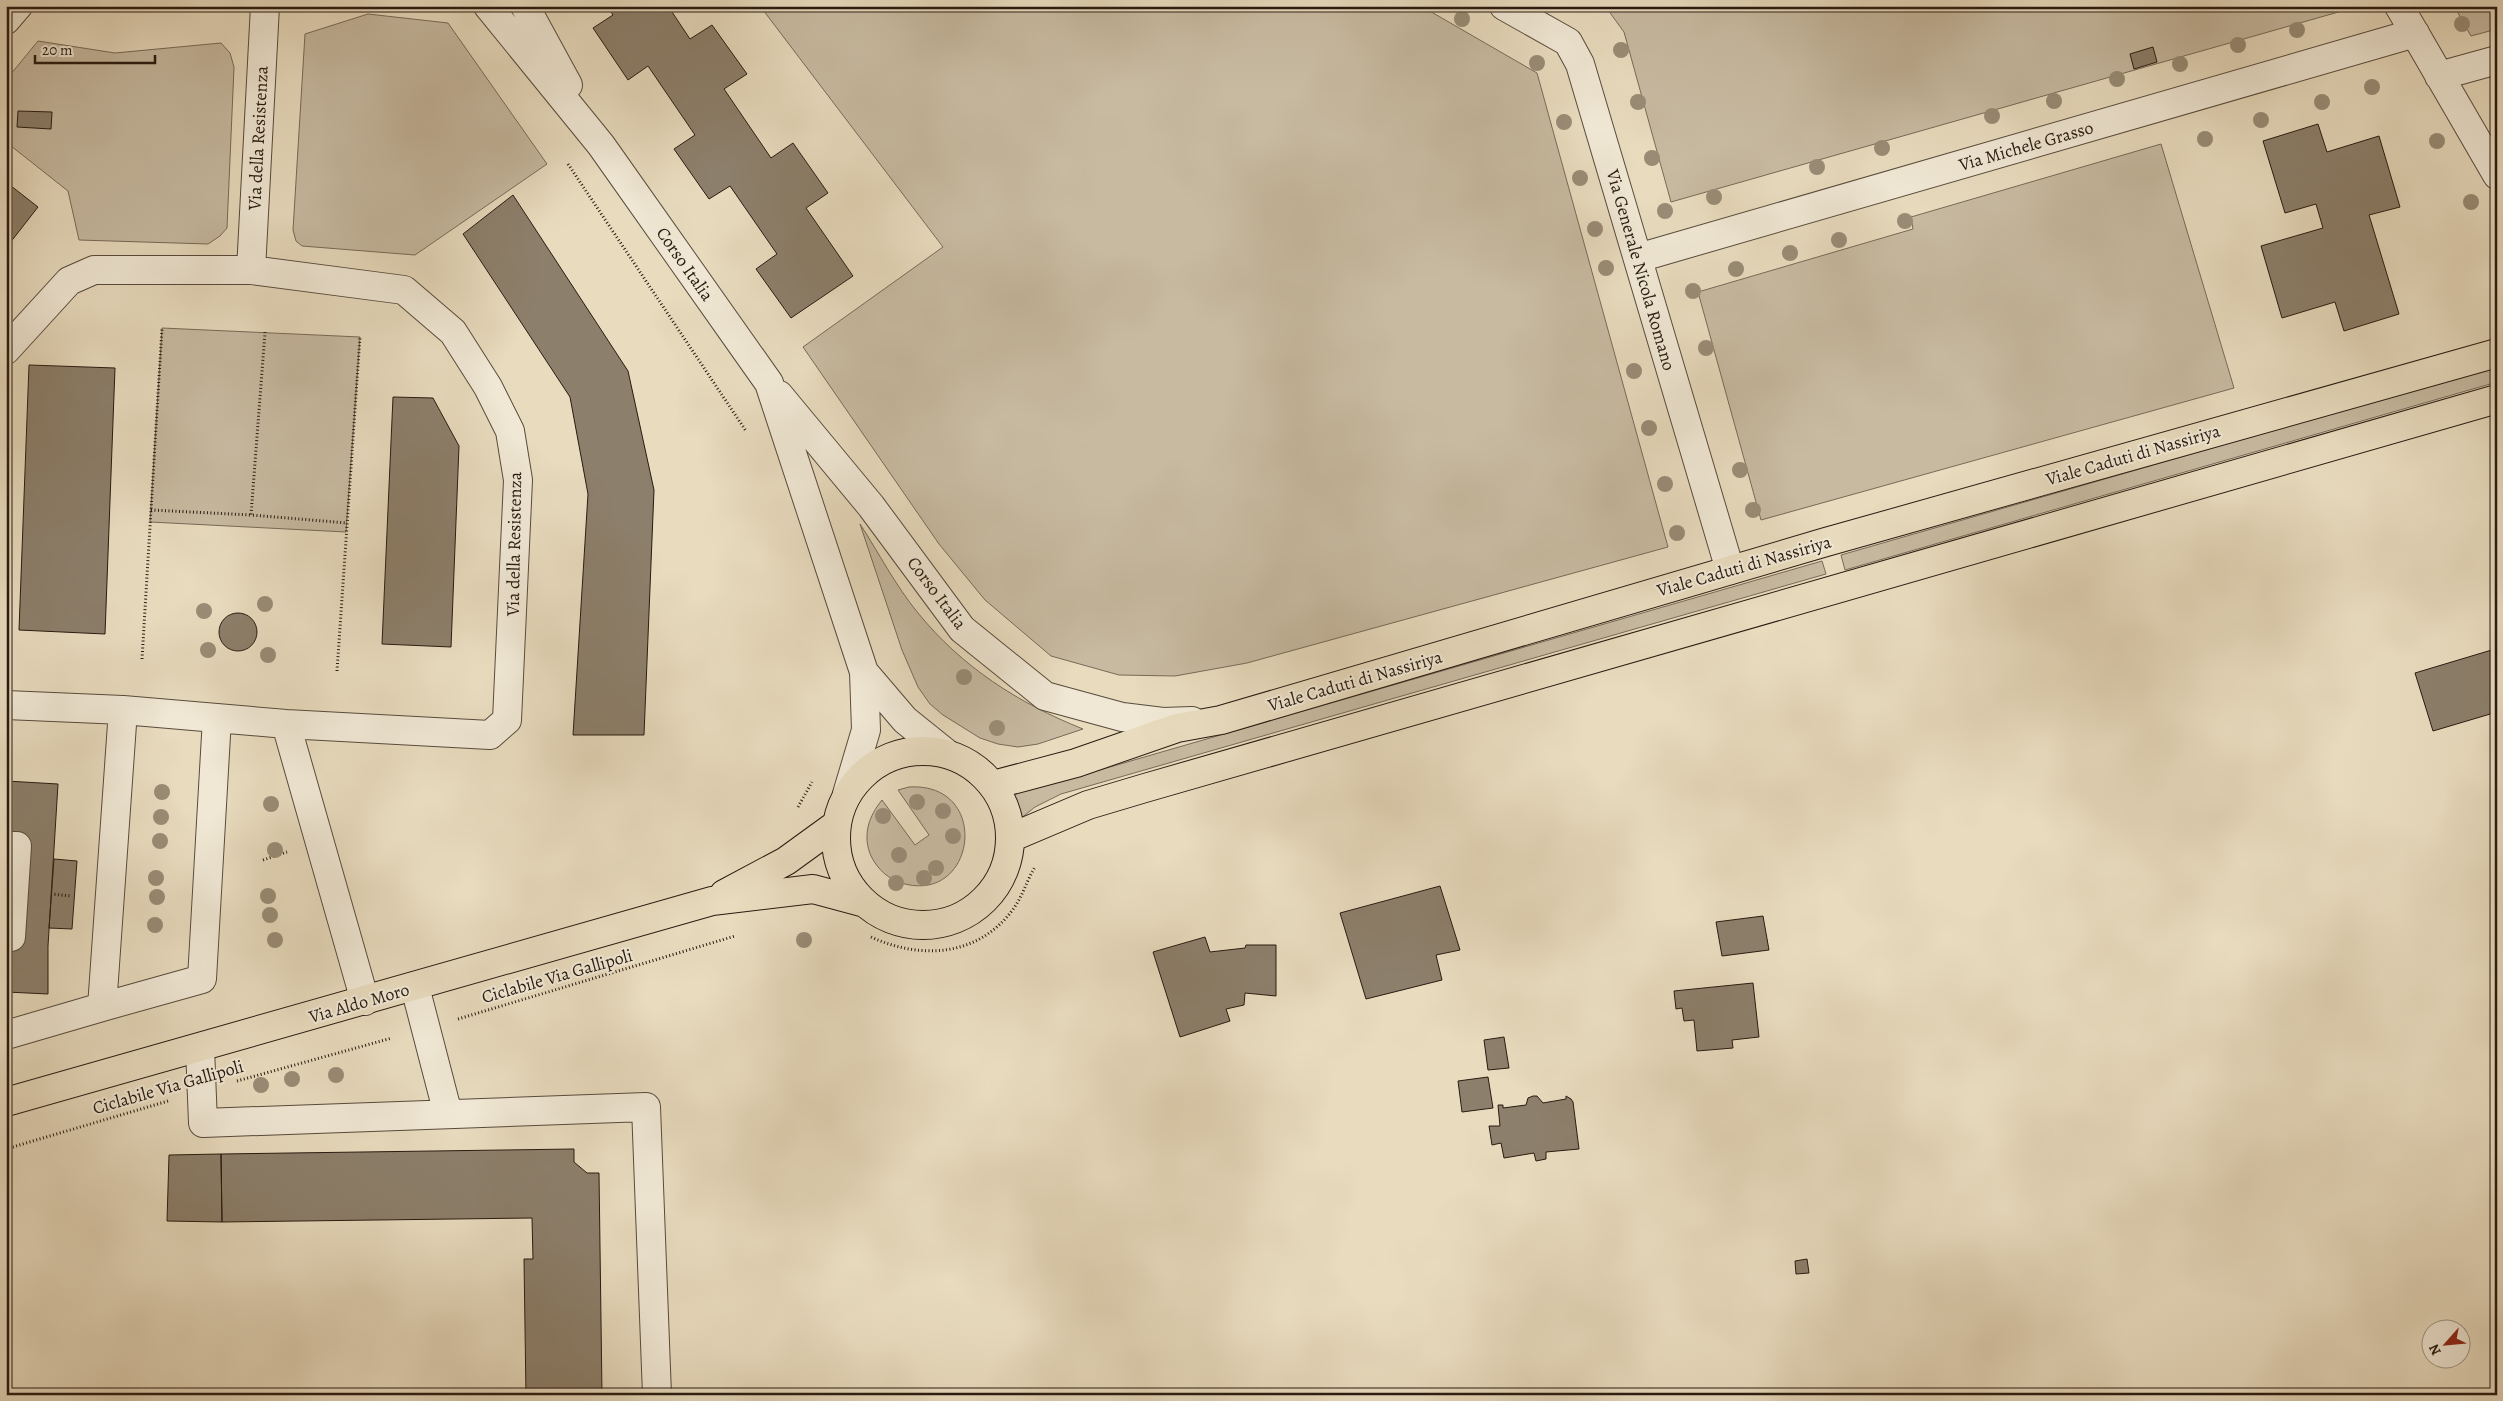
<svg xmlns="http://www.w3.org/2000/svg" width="2503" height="1401" font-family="Alegreya,serif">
	<rect width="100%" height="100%" fill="#e8dbbe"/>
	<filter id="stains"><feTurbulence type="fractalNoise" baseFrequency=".004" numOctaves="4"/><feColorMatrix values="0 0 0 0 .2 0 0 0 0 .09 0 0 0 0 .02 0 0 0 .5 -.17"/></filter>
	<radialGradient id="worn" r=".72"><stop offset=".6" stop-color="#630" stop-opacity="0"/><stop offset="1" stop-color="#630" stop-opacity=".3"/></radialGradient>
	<path fill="#c7baa1" stroke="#786a59" d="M760 6H1421L1537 73 1668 547 1247 663 1175 676 1119 675 1051 656 985 600 939 544 803 347 943 247Z
		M1601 6H2347L2349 9 1671 202 1624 32 1608 10Z
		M2454 6H2497V29L2471 36Z
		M368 14 448 23 547 164 415 255 302 246 296 241 293 230 305 34Z
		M38 41 115 53 221 43 230 53 234 67 227 228 220 236 208 244 79 240 68 191 6 142V80Z
		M2161 144 2234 388 1761 520 1698 292 1913 229 1911 217Z
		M162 328 360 337 346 532 150 522Z
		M2497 366V382L1845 570 1841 555Z
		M860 524C879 553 895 585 918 613 962 667 1018 703 1083 729L1038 744 1018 747 998 744 980 738 943 715 930 704 918 687 902 650Z
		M1822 561 1826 574 1061 794 1035 807 1020 819 1017 802 1010 786 1058 782Z
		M909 787C991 782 977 902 905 884 889 880 878 870 871 856 862 835 869 816 882 800L915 845 929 835 898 790Z"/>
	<path fill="#8c7f6b" stroke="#281b11" d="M607 6H668L690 39 712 25 747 74 724 89 771 158 793 143 828 193 806 208 853 276 791 318 756 269 777 254 730 186 709 199 674 149 695 135 648 66 628 80 593 28 613 15Z
		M2153 47 2157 62 2134 69 2130 54Z
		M18 111 52 112 51 129 17 127Z
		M2318 124 2327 152 2379 136 2400 207 2369 215 2399 314 2344 331 2335 302 2282 318 2261 246 2323 228 2316 204 2285 213 2263 141Z
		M6 182 38 207 6 248Z
		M513 195 628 371 654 490 644 735H573L588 494 570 397 463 234Z
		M29 365 115 368 105 634 19 630Z
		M393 397 433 398 459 446 451 647 382 644Z
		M219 632a19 19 0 1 1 38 0a19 19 0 1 1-38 0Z
		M2495 649 2497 712 2433 731 2415 673Z
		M6 781 58 784 48 946V994L6 992Z
		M54 859 77 861 72 929 49 928Z
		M1440 886 1460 950 1436 955 1442 980 1366 999 1340 913Z
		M1763 916 1769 950 1722 956 1716 922Z
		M1205 937 1210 952 1245 948 1246 945H1276V996L1245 993 1244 1005 1226 1009 1230 1021 1180 1037 1153 952Z
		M1753 983 1759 1037 1732 1040 1733 1048 1697 1051 1694 1020 1684 1021 1682 1008 1676 1009 1674 991Z
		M1504 1037 1509 1068 1488 1070 1484 1040Z
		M1488 1077 1493 1108 1462 1112 1458 1081Z
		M1533 1096H1537L1543 1103 1566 1099V1096L1571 1099 1573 1102 1579 1149 1546 1152V1159L1536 1161 1534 1153 1504 1158 1501 1143 1492 1145 1489 1126H1500L1498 1105H1503V1108L1526 1105 1528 1098Z
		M574 1149V1162L587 1173H599L602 1395H526L524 1259H533L532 1218 222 1222 221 1154Z
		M221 1154 222 1222 167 1221 169 1155Z
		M1807 1259 1809 1273 1796 1274 1795 1261Z"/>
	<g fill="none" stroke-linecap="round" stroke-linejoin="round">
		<g stroke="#584b3c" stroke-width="30">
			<path id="minor" d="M488 6 601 145 769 383 864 672 866 730 847 794
				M525 6 568 85
				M1504 6 1568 42 1580 64 1730 570
				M2399 6 2497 175
				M6 20 18 6
				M2439 76 2497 60
				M1638 258 2415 33
				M251 270 265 6
				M6 350 69 281 94 270H251L404 290 453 332 488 387 510 431 518 480 507 720 490 735 286 724 123 710 6 705
				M779 395 871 506 962 629 1045 696 1122 717 1163 722 1192 721
				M864 672 905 720 946 753
				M123 710 102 1007 202 979 217 718
				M286 724 365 1001
				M6 846H17L11 937 6 936
				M415 987 448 1114
				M6 1035 102 1007
				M200 1048 203 1123 646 1107 657 1395"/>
		</g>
		<g stroke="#281b11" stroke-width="30">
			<path id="major" d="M836 838a87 87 0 1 1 174 0a87 87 0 1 1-174 0Z
				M993 785 1076 763 1177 728 1221 720 1826 542 2497 353
				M1010 838 1088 805 1145 788 2497 399
				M724 894 786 861 837 824
				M6 1102 712 901 813 889 865 903"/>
		</g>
		<path stroke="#281b11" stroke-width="3" stroke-dasharray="1 2.5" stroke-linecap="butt" d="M568 164 746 431
			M265 332 251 515 347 523
			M151 510 251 515
			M142 659 162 328
			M337 671 360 337
			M798 807 812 782
			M263 860 287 852
			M51 894 71 896
			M871 937C921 960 979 957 1014 908 1023 895 1027 880 1035 867
			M458 1019 735 936
			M237 1081 392 1038
			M6 1149 168 1101"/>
		<use href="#minor" stroke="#f0e8d5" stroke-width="28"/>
		<use href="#major" stroke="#e8dbbe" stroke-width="28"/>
	</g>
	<g fill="#998c76">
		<circle cx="1462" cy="19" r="8"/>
		<circle cx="2462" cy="24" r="8"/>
		<circle cx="2297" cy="30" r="8"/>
		<circle cx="2238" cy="45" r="8"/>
		<circle cx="1621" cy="50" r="8"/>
		<circle cx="1537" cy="63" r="8"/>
		<circle cx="2180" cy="64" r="8"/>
		<circle cx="2117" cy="79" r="8"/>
		<circle cx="2372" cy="87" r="8"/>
		<circle cx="2054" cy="101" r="8"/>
		<circle cx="1638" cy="102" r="8"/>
		<circle cx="2322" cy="102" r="8"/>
		<circle cx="1992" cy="116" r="8"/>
		<circle cx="2261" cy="120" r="8"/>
		<circle cx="1564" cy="122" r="8"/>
		<circle cx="2205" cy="139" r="8"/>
		<circle cx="2437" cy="141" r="8"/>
		<circle cx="1882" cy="148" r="8"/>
		<circle cx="1652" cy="158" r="8"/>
		<circle cx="1817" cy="167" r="8"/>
		<circle cx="1580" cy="178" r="8"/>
		<circle cx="1714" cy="197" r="8"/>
		<circle cx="2471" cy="202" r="8"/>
		<circle cx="1665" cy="211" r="8"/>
		<circle cx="1905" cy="221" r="8"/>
		<circle cx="1595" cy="229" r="8"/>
		<circle cx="1839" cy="240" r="8"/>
		<circle cx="1790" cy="253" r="8"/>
		<circle cx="1606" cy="268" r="8"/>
		<circle cx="1736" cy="269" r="8"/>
		<circle cx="1693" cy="291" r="8"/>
		<circle cx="1706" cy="348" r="8"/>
		<circle cx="1634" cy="371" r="8"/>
		<circle cx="1649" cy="428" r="8"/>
		<circle cx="1740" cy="470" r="8"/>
		<circle cx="1665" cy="484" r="8"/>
		<circle cx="1753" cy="510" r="8"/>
		<circle cx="1677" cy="533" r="8"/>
		<circle cx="265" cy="604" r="8"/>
		<circle cx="204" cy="611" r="8"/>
		<circle cx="208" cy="650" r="8"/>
		<circle cx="268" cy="655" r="8"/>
		<circle cx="964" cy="677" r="8"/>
		<circle cx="997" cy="728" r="8"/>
		<circle cx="162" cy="792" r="8"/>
		<circle cx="917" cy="802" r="8"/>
		<circle cx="271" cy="804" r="8"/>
		<circle cx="943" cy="811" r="8"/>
		<circle cx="883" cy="816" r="8"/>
		<circle cx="161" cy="817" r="8"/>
		<circle cx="953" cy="836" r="8"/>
		<circle cx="160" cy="841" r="8"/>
		<circle cx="275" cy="850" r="8"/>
		<circle cx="899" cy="855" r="8"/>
		<circle cx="936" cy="868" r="8"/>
		<circle cx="156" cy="878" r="8"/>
		<circle cx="924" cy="878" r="8"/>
		<circle cx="896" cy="883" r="8"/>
		<circle cx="268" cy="896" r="8"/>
		<circle cx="157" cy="897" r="8"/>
		<circle cx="270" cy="915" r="8"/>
		<circle cx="155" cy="925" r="8"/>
		<circle cx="275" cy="940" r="8"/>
		<circle cx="804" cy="940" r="8"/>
		<circle cx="336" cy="1075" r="8"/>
		<circle cx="292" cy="1079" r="8"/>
		<circle cx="261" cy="1085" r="8"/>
	</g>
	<g text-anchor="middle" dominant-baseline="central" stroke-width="4" stroke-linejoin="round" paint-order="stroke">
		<g font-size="18" fill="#281b11" stroke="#f0e8d5">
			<text transform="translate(258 138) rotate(-87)">Via della Resistenza</text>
			<text transform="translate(2026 146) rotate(-16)">Via Michele Grasso</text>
			<text transform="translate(685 264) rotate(55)">Corso Italia</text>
			<text transform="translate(1641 270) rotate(74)">Via Generale Nicola Romano</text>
			<text transform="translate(2133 455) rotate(-16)">Viale Caduti di Nassiriya</text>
			<text transform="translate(514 544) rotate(-89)">Via della Resistenza</text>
			<text transform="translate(1744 566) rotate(-16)">Viale Caduti di Nassiriya</text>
			<text transform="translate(937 593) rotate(53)">Corso Italia</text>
			<text transform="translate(1355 681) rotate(-16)">Viale Caduti di Nassiriya</text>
			<text transform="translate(557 976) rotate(-16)">Ciclabile Via Gallipoli</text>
			<text transform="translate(359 1003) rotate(-16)">Via Aldo Moro</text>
			<text transform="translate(168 1087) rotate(-16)">Ciclabile Via Gallipoli</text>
		</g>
	</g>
	<rect width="2503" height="1401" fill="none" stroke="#e8dbbe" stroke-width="25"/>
	<rect x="8" y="8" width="2488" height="1386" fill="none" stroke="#281b11" stroke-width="2.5"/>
	<rect x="12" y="12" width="2478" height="1376" fill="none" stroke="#281b11"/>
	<g transform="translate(2446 1344) rotate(243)"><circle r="24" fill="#f0e8d5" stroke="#a09687"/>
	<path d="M0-4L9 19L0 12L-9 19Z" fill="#8f2418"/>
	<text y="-8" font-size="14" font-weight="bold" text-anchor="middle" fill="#281b11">N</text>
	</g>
	<path d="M35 55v8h120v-8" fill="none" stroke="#281b11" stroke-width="2.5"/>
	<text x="42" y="55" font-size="15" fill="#281b11" stroke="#f0e8d5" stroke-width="4" paint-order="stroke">20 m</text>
	<rect width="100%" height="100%" filter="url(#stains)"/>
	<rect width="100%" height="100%" fill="url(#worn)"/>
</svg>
